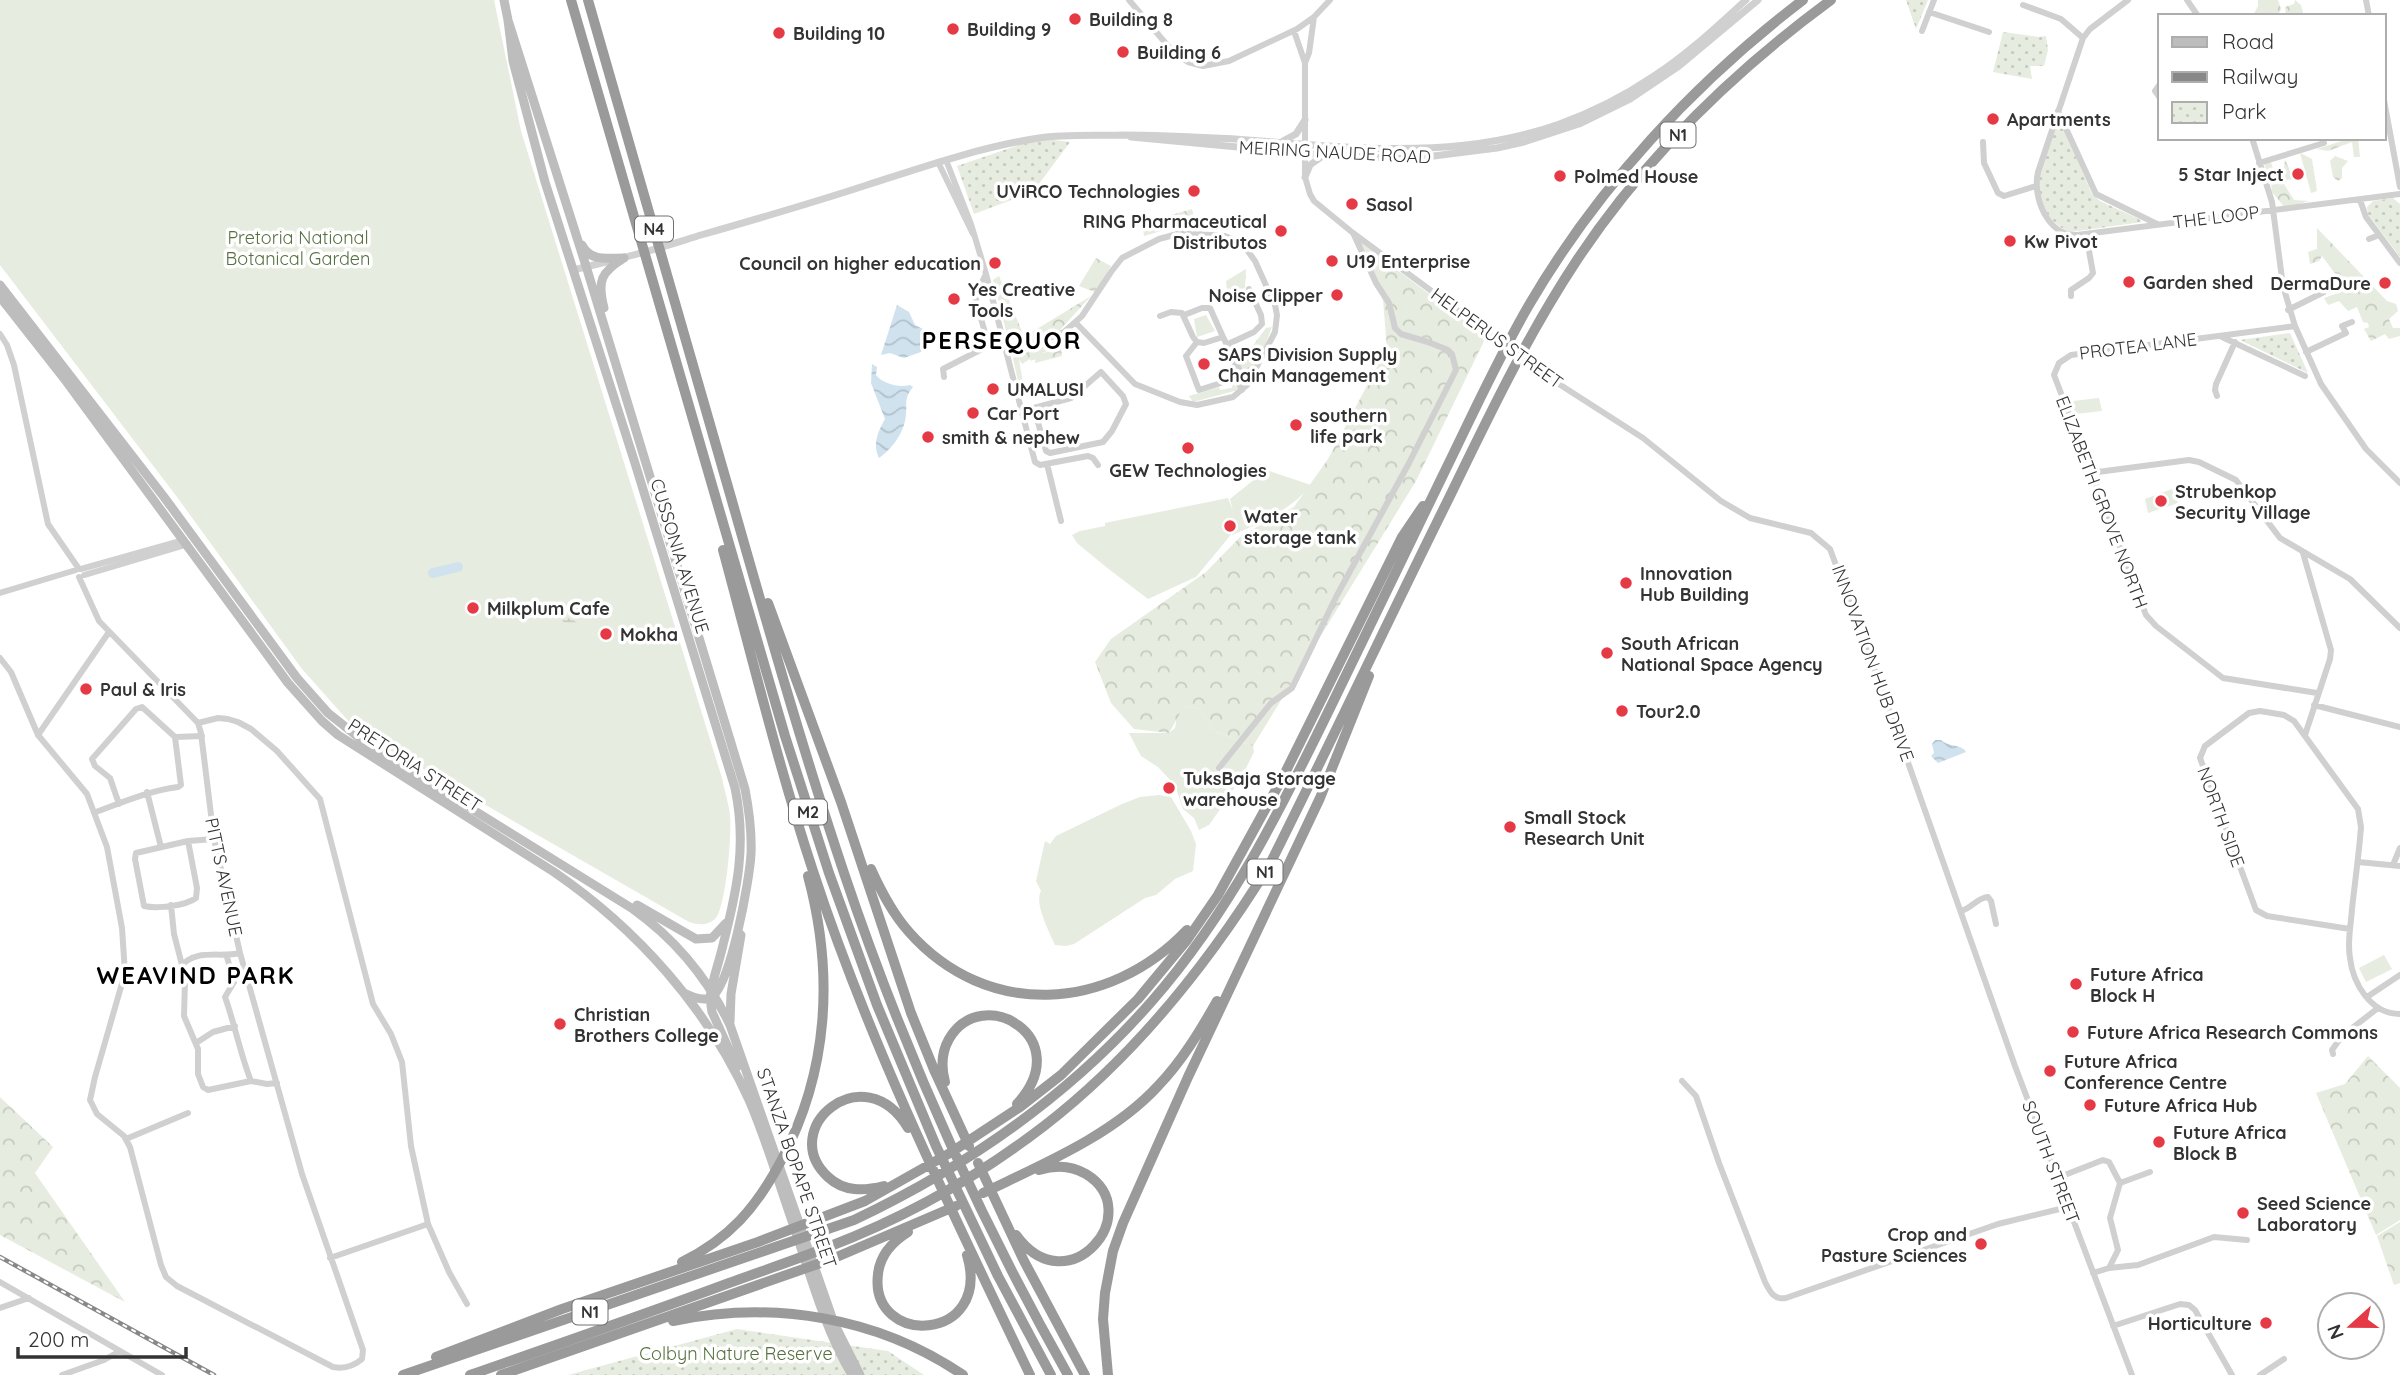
<svg xmlns="http://www.w3.org/2000/svg" width="2400" height="1375" font-family="Quicksand,sans-serif">
	<defs>
		<pattern id="forest-crowns" width="20" height="18" patternUnits="userSpaceOnUse" patternTransform="scale(1.75)"><rect width="20" height="18" fill="#e6ecdf"/><path d="M2 6a3 3 0 1 1 6 0M12 15a3 3 0 1 1 6 0" fill="none" stroke="#c6cbc0"/></pattern>
		<pattern id="wetland-marsh" width="20" height="14" patternUnits="userSpaceOnUse" patternTransform="scale(1.75)"><rect width="20" height="14" fill="#e6ecdf"/><path d="M1 5h8M5 5V1M11 12h8M15 12V8" fill="none" stroke="#c6cbc0"/></pattern>
		<pattern id="park-dots" width="8" height="8" patternUnits="userSpaceOnUse" patternTransform="scale(1.75)"><rect width="8" height="8" fill="#e6ecdf"/><path d="M2 2h.1M6 6h.1" fill="none" stroke="#c6cbc0" stroke-width="1.8" stroke-linecap="round"/></pattern>
		<pattern id="water-waves" width="16" height="10" patternUnits="userSpaceOnUse" patternTransform="scale(1.75)"><rect width="16" height="10" fill="#cfe2ee"/><path d="M0 5q4-4 8 0t8 0" fill="none" stroke="#b2c2cd"/></pattern>
	</defs>
	<rect width="100%" height="100%" fill="#fff"/>
	<path fill="#e6ecdf" d="M0 0H494L521 131 722 778C724 790 729 803 730 816 732 833 726 908 715 919 707 926 699 925 689 922L376 742 351 724 302 669 177 497 0 265Z
		M1206 315 1215 331 1197 337 1194 319Z
		M2099 398 2102 411 2075 414 2073 401Z
		M1266 470 1311 485C1291 510 1261 523 1232 535L1238 526 1196 577 1148 599 1106 567 1077 543 1072 535 1080 531 1105 526V523L1228 498 1233 511 1230 499Z
		M2172 489 2178 503 2148 513 2145 499Z
		M1184 706 1201 709 1212 730 1253 746 1254 752 1246 768 1228 798 1209 825 1199 830 1194 818 1183 809 1175 785 1158 767 1141 756 1129 733H1169L1175 728 1177 716Z
		M1159 795 1171 797 1191 831 1196 844 1193 871 1175 879 1156 895 1145 898 1074 944 1066 946 1055 945C1049 931 1034 903 1041 891L1036 881 1045 841 1050 844 1056 836 1122 804 1140 797Z
		M2384 955 2392 969 2366 982 2359 968Z"/>
	<path fill="url(#forest-crowns)" d="M2258 0H2278L2281 9 2278 16H2253L2258 6Z
		M2295 0 2301 5 2304 16 2286 15 2285 7 2294 4Z
		M2351 138H2358L2360 157H2354L2352 142 2328 151 2317 149Z
		M2300 153 2312 159C2313 170 2316 180 2317 191L2311 193Z
		M2335 156 2348 161 2342 168V178L2338 181 2333 177 2330 161Z
		M2285 159 2293 179 2282 181 2294 200 2309 201 2285 208 2272 192 2271 181 2264 164 2271 162 2274 172 2284 168Z
		M1192 209 1195 221 1144 236 1143 228 1137 225Z
		M2317 228 2387 301 2396 304 2398 311 2389 319 2393 328H2400V336L2389 339 2385 334 2371 341 2364 329 2369 327 2368 323 2363 322 2357 307 2348 311 2339 301 2328 305 2324 298 2344 291 2342 283 2322 256 2319 261 2310 264 2308 252 2317 249Z
		M1359 241 1486 337 1416 481 1253 746 1212 730 1201 709 1184 706 1169 733 1134 729 1111 703 1095 662 1111 639 1206 572 1241 536 1294 507 1328 459 1387 348 1383 300Z
		M1096 258 1111 266 1095 292 1079 286Z
		M1246 269 1245 288 1227 294 1226 281Z
		M999 276 1023 334 1009 342 993 280Z
		M1091 296 1059 331 1011 351 1009 346Z
		M1272 327 1252 378 1237 367 1266 328Z
		M1067 336 1068 340 1041 354 1061 347 1062 356 1035 363V359L1031 361 1030 359 1022 364 1019 359 1025 396 1021 395 1013 358Z
		M1233 383 1238 390 1193 402 1189 396 1219 387 1220 390 1232 388Z
		M2368 1056 2400 1088V1220L2376 1235 2316 1093 2345 1084Z
		M0 1097 53 1147 35 1173 125 1302 0 1235Z
		M2400 1222V1283L2394 1285 2377 1236Z"/>
	<path fill="url(#wetland-marsh)" d="M543 608 575 621 578 625V632L571 633 562 620H549L541 613Z"/>
	<path fill="url(#park-dots)" d="M1906 0H1928L1916 29Z
		M2003 32 2039 37 2046 36 2048 50 2044 66H2030L2032 79 1993 72Z
		M2056 126H2062L2065 132 2092 194 2100 201 2139 219 2142 222 2071 232C2051 226 2035 200 2039 179 2042 162 2050 144 2056 126Z
		M1039 138 1070 142 1033 192 974 214 957 166Z
		M2393 198 2400 204V257L2368 214 2367 207 2373 201Z
		M2290 333 2308 373 2240 340Z
		M737 1329 888 1351 924 1375H568Z"/>
	<path fill="url(#water-waves)" d="M897 305 909 312 915 325 925 330 921 352 904 358 890 353 881 355Z
		M872 364 877 367 876 375C883 384 899 388 910 385L913 387C904 398 907 402 906 414 905 432 892 449 879 458 872 444 878 432 885 419L871 383Z
		M1935 740H1941C1948 747 1962 744 1966 752L1938 763 1931 756 1934 753 1932 744Z"/>
	<g fill="none" stroke-linecap="round" stroke-linejoin="round">
		<path stroke="#cfe2ee" stroke-width="10" d="M433 573 458 567"/>
		<path stroke="#d0d0d0" stroke-width="6" d="M1129 0 1174 53 1188 62 1203 66 1229 61 1297 29 1314 17 1330 0
			M2128 0 2090 29 2083 38 2038 172C2032 196 2047 236 2077 235L2400 194
			M2187 0 2198 16
			M2366 0 2369 16
			M2023 5 2061 19 2083 38
			M1929 12 1989 32
			M1314 17 1309 53 1305 63V177L1310 194 1314 201 1353 233 1548 377 1643 438 1721 501 1750 518 1811 533 1830 549 1886 700 2015 1066 2132 1375
			M1294 31 1305 63
			M1922 31 1934 0
			M2160 84 2155 91 2160 98
			M2384 100 2400 187
			M2058 111 2096 194 2157 224
			M2252 138 2272 202 2283 286 2295 326 2321 384 2366 449 2400 483
			M1983 142 1984 163 1998 193 2004 196 2036 186
			M946 160 971 224 986 274 1035 462 1040 465 1088 456 1093 458 1098 465
			M938 162 973 234
			M2259 163 2324 143
			M2360 200 2366 217 2400 263
			M2369 239 2379 235
			M2071 296V290L2089 278 2093 273 2086 234
			M2288 310 2324 292
			M1184 315 1202 308H1210L1223 337
			M1160 316 1171 312 1182 313 1193 337 1197 342 1204 343 1223 337 1247 385
			M2295 326 2071 355 2059 363 2054 375 2146 615 2156 626 2223 678 2317 693
			M0 334 7 345 14 365 48 524 79 569
			M2222 337 2305 376
			M1197 342 1186 356 1199 390 1230 380
			M1226 345 1254 332 1262 324 1261 315 1249 289
			M2306 352 2346 333 2342 326 2352 322
			M1009 354 1064 332 1082 316 1111 272 1122 258 1159 239 1181 233 1225 236 1242 243 1255 261 1275 305 1277 315 1275 332 1247 385 1233 397 1197 405 1180 402 1135 384 1076 323
			M1235 363 1234 376 1242 390
			M944 377 943 369 984 348 985 333 975 296 985 276
			M2217 396 2215 390 2216 384 2235 342
			M1023 410 1034 408 1046 451 1050 453 1103 442 1112 431 1126 404 1123 396 1101 372 1071 398 1034 408
			M1047 464 1061 521
			M2090 473 2189 460 2199 462 2236 480 2280 538 2350 579 2400 628
			M2303 553 2331 650 2330 659 2305 735
			M81 569 184 540
			M84 575 188 544
			M0 593 76 570
			M0 658 11 672 38 735 87 794 107 847 122 928 125 973 95 1077 90 1100 97 1114 124 1136 130 1147 161 1265 166 1277 177 1286 333 1367C344 1369 354 1366 362 1359L363 1350 302 1174 240 953 214 839 201 733 198 723 99 621 79 577
			M2314 705 2400 727
			M198 723 218 718 228 719 238 722 251 729 277 751 320 799 373 1004 391 1034 402 1062 411 1146 428 1224 449 1272 467 1304
			M38 735 109 632
			M175 737 202 736
			M1219 768 1271 703 1292 688 1336 597 1409 463 1456 370 1452 354 1448 350 1428 342 1401 334 1395 328 1389 303 1376 283 1354 235
			M147 792 161 847
			M96 812C123 802 148 791 178 787L181 785 175 737 142 707 136 709 92 759 95 766 110 778 119 804
			M188 841 197 888 196 898C185 906 157 909 144 906L135 859 136 853 188 841 214 839
			M2358 862 2400 866
			M2393 865 2400 848
			M171 905 174 934 182 965
			M1961 911C1971 909 1978 897 1988 897L1991 901 1996 924
			M2350 929 2267 916 2256 910 2200 758 2205 746 2249 713 2260 711 2284 715 2294 721 2358 809 2361 827C2359 854 2355 881 2352 909 2351 925 2347 942 2350 958 2353 984 2371 1014 2400 1014
			M240 953C221 958 194 948 181 967L185 981 184 1016 198 1049V1074L203 1087 208 1090 251 1081 267 1084 277 1083
			M227 957 234 982 225 997C235 1025 240 1053 251 1081
			M2367 997 2400 975
			M196 1043 213 1032 235 1026
			M2333 1054 2332 1050 2342 1036 2378 1008
			M1682 1081 1696 1096 1719 1163 1765 1282C1770 1292 1774 1300 1786 1298L1998 1224 2068 1207
			M126 1139 188 1113
			M2057 1178 2103 1160 2109 1162 2120 1183 2150 1172
			M330 1258 428 1224
			M2109 1268 2118 1250 2110 1218 2120 1183
			M2093 1273 2109 1268 2138 1265 2214 1237 2247 1240
			M0 1282 162 1375
			M0 1308 29 1298
			M2113 1326 2180 1304 2189 1305 2195 1310 2232 1375
			M62 1375 104 1360 120 1351
			M2260 1375 2284 1359"/>
		<path stroke="#d0d0d0" stroke-width="7" d="M1131 137 1324 155 1410 159 1497 148 1524 142 1579 124 1630 99 1679 66 1758 0
			M1283 141 1296 134 1305 120
			M1305 177 1310 165 1324 155
			M621 258C648 252 675 243 701 235 757 219 812 203 867 185 923 167 980 147 1039 138 1067 134 1094 136 1122 135 1160 135 1197 137 1235 139 1390 151 1517 168 1654 76 1688 54 1716 27 1746 0
			M573 270 610 261"/>
		<path stroke="#bdbdbd" stroke-width="9" d="M504 0 508 20 586 266 745 789C749 810 752 832 751 854 750 877 730 991 710 998 702 1001 692 997 684 993
			M508 20 513 61 545 182 634 460 735 788C747 845 737 890 723 945 719 963 712 980 710 998L712 1012 737 1067
			M582 245C590 262 608 258 624 258
			M0 285 164 497 297 678 328 713 367 744 633 909C675 939 708 979 730 1025L834 1323 860 1375
			M0 297 66 381 288 683 322 721 338 735 554 872C637 929 707 1007 749 1100 766 1139 778 1181 792 1221 810 1273 824 1328 852 1375
			M604 308C597 281 601 272 624 258
			M637 905 696 939 712 938 726 923
			M730 1022 731 994 741 935"/>
		<path stroke="#9a9a9a" stroke-width="10" d="M571 0 785 736 829 873 877 1005 936 1146 998 1276 1051 1375
			M588 0C636 164 683 329 730 494 766 620 802 748 844 873 902 1046 978 1216 1068 1375
			M723 550C752 657 778 765 813 871 870 1045 951 1210 1030 1375
			M768 603 841 802 911 1013 935 1072 969 1146
			M871 869C881 891 892 913 909 932 987 1020 1109 1012 1187 930
			M945 1082C941 1067 941 1053 949 1039 982 982 1078 1038 1017 1104
			M978 1163 1024 1261 1085 1375
			M884 1186C864 1191 844 1192 828 1177 776 1129 864 1054 908 1128
			M983 1193C1043 1164 1113 1135 1158 1086 1182 1061 1200 1031 1217 1001
			M908 1232C892 1242 880 1255 878 1274 869 1348 993 1343 967 1255
			M1016 1235C1068 1307 1148 1212 1086 1174 1071 1165 1055 1165 1039 1170
			M682 1262C730 1238 756 1208 781 1161 829 1071 834 973 808 876
			M673 1321C773 1300 878 1317 963 1375
			M436 1357 562 1309 758 1242 865 1201 950 1153 1020 1107 1061 1075 1138 999 1187 940 1218 895 1284 775 1402 537 1423 506
			M403 1375 854 1220C968 1166 1069 1096 1152 1001 1230 912 1281 809 1332 704 1369 627 1406 551 1443 475 1471 418 1497 360 1529 305 1598 187 1694 83 1803 0
			M470 1375C556 1345 643 1315 729 1283 762 1271 795 1260 828 1247 904 1218 979 1176 1044 1126 1136 1055 1209 963 1270 864 1330 744 1387 623 1447 502 1487 420 1526 337 1577 260 1644 159 1733 72 1831 0
			M501 1375 832 1259 956 1206
			M1108 1375 1103 1319 1105 1293 1113 1251 1123 1223 1188 1077 1320 798 1369 676"/>
		<g stroke="#888" stroke-width="4.5">
			<path id="rail" d="M0 1257 214 1375"/>
		</g>
		<use href="#rail" stroke="#fff" stroke-width="2" stroke-dasharray="5" stroke-linecap="butt"/>
	</g>
	<g fill="#e63946" stroke="#fff" stroke-width="2.5">
		<circle cx="1075" cy="19" r="7"/>
		<circle cx="953" cy="29" r="7"/>
		<circle cx="779" cy="33" r="7"/>
		<circle cx="1123" cy="52" r="7"/>
		<circle cx="1993" cy="119" r="7"/>
		<circle cx="2298" cy="174" r="7"/>
		<circle cx="1560" cy="176" r="7"/>
		<circle cx="1194" cy="191" r="7"/>
		<circle cx="1352" cy="204" r="7"/>
		<circle cx="1281" cy="231" r="7"/>
		<circle cx="2010" cy="241" r="7"/>
		<circle cx="1332" cy="261" r="7"/>
		<circle cx="995" cy="263" r="7"/>
		<circle cx="2129" cy="282" r="7"/>
		<circle cx="2385" cy="283" r="7"/>
		<circle cx="1337" cy="295" r="7"/>
		<circle cx="954" cy="299" r="7"/>
		<circle cx="1204" cy="364" r="7"/>
		<circle cx="993" cy="389" r="7"/>
		<circle cx="973" cy="413" r="7"/>
		<circle cx="1296" cy="425" r="7"/>
		<circle cx="928" cy="437" r="7"/>
		<circle cx="1188" cy="448" r="7"/>
		<circle cx="2161" cy="501" r="7"/>
		<circle cx="1230" cy="526" r="7"/>
		<circle cx="1626" cy="583" r="7"/>
		<circle cx="473" cy="608" r="7"/>
		<circle cx="606" cy="634" r="7"/>
		<circle cx="1607" cy="653" r="7"/>
		<circle cx="86" cy="689" r="7"/>
		<circle cx="1622" cy="711" r="7"/>
		<circle cx="1169" cy="788" r="7"/>
		<circle cx="1510" cy="827" r="7"/>
		<circle cx="2076" cy="984" r="7"/>
		<circle cx="560" cy="1024" r="7"/>
		<circle cx="2073" cy="1032" r="7"/>
		<circle cx="2050" cy="1071" r="7"/>
		<circle cx="2090" cy="1105" r="7"/>
		<circle cx="2159" cy="1142" r="7"/>
		<circle cx="2243" cy="1213" r="7"/>
		<circle cx="1981" cy="1244" r="7"/>
		<circle cx="2266" cy="1323" r="7"/>
	</g>
	<g text-anchor="middle" dominant-baseline="central" stroke-width="7" stroke-linejoin="round" paint-order="stroke">
		<g fill="#fff" stroke="#707070" stroke-width="2">
			<rect x="1660.5" y="122.5" width="35" height="25" rx="5"/>
			<rect x="635" y="216.5" width="38" height="25" rx="5"/>
			<rect x="789" y="799.5" width="38" height="25" rx="5"/>
			<rect x="1247.5" y="859.5" width="35" height="25" rx="5"/>
			<rect x="572.5" y="1299.5" width="35" height="25" rx="5"/>
		</g>
		<g font-size="16" font-weight="bold" fill="#333">
			<text x="1678" y="135">N1</text>
			<text x="654" y="229">N4</text>
			<text x="808" y="812">M2</text>
			<text x="1265" y="872">N1</text>
			<text x="590" y="1312">N1</text>
		</g>
		<g font-size="18" font-weight="bold" fill="#333" stroke="#fff" text-anchor="start">
			<text x="1089" y="19">Building 8</text>
			<text x="967" y="29">Building 9</text>
			<text x="793" y="33">Building 10</text>
			<text x="1137" y="52">Building 6</text>
			<text x="2007" y="119">Apartments</text>
			<text x="2284" y="174" text-anchor="end">5 Star Inject</text>
			<text x="1574" y="176">Polmed House</text>
			<text x="1180" y="191" text-anchor="end">UViRCO Technologies</text>
			<text x="1366" y="204">Sasol</text>
			<text x="1267" y="221" text-anchor="end">RING Pharmaceutical<tspan x="1267" dy="21">Distributos</tspan></text>
			<text x="2024" y="241">Kw Pivot</text>
			<text x="1346" y="261">U19 Enterprise</text>
			<text x="981" y="263" text-anchor="end">Council on higher education</text>
			<text x="2143" y="282">Garden shed</text>
			<text x="2371" y="283" text-anchor="end">DermaDure</text>
			<text x="968" y="289">Yes Creative<tspan x="968" dy="21">Tools</tspan></text>
			<text x="1323" y="295" text-anchor="end">Noise Clipper</text>
			<text x="1218" y="354">SAPS Division Supply<tspan x="1218" dy="21">Chain Management</tspan></text>
			<text x="1007" y="389">UMALUSI</text>
			<text x="987" y="413">Car Port</text>
			<text x="1310" y="415">southern<tspan x="1310" dy="21">life park</tspan></text>
			<text x="942" y="437">smith &amp; nephew</text>
			<text x="1188" y="470" text-anchor="middle">GEW Technologies</text>
			<text x="2175" y="491">Strubenkop<tspan x="2175" dy="21">Security Village</tspan></text>
			<text x="1244" y="516">Water<tspan x="1244" dy="21">storage tank</tspan></text>
			<text x="1640" y="573">Innovation<tspan x="1640" dy="21">Hub Building</tspan></text>
			<text x="487" y="608">Milkplum Cafe</text>
			<text x="620" y="634">Mokha</text>
			<text x="1621" y="643">South African<tspan x="1621" dy="21">National Space Agency</tspan></text>
			<text x="100" y="689">Paul &amp; Iris</text>
			<text x="1636" y="711">Tour2.0</text>
			<text x="1183" y="778">TuksBaja Storage<tspan x="1183" dy="21">warehouse</tspan></text>
			<text x="1524" y="817">Small Stock<tspan x="1524" dy="21">Research Unit</tspan></text>
			<text x="2090" y="974">Future Africa<tspan x="2090" dy="21">Block H</tspan></text>
			<text x="574" y="1014">Christian<tspan x="574" dy="21">Brothers College</tspan></text>
			<text x="2087" y="1032">Future Africa Research Commons</text>
			<text x="2064" y="1061">Future Africa<tspan x="2064" dy="21">Conference Centre</tspan></text>
			<text x="2104" y="1105">Future Africa Hub</text>
			<text x="2173" y="1132">Future Africa<tspan x="2173" dy="21">Block B</tspan></text>
			<text x="2257" y="1203">Seed Science<tspan x="2257" dy="21">Laboratory</tspan></text>
			<text x="1967" y="1234" text-anchor="end">Crop and<tspan x="1967" dy="21">Pasture Sciences</tspan></text>
			<text x="2252" y="1323" text-anchor="end">Horticulture</text>
		</g>
		<g font-size="18" fill="#333" stroke="#fff">
			<text transform="translate(1335 152) rotate(3)">MEIRING NAUDE ROAD</text>
			<text transform="translate(2216 217) rotate(-7)">THE LOOP</text>
			<text transform="translate(1497 338) rotate(36)">HELPERUS STREET</text>
			<text transform="translate(2138 346) rotate(-7)">PROTEA LANE</text>
			<text transform="translate(2102 502) rotate(69)">ELIZABETH GROVE NORTH</text>
			<text transform="translate(680 556) rotate(73)">CUSSONIA AVENUE</text>
			<text transform="translate(1873 663) rotate(70)">INNOVATION HUB DRIVE</text>
			<text transform="translate(415 765) rotate(33)">PRETORIA STREET</text>
			<text transform="translate(2221 817) rotate(70)">NORTH SIDE</text>
			<text transform="translate(224 877) rotate(78)">PITTS AVENUE</text>
			<text transform="translate(2051 1162) rotate(69)">SOUTH STREET</text>
			<text transform="translate(797 1168) rotate(71)">STANZA BOPAPE STREET</text>
		</g>
		<g font-size="18" fill="#56703f" stroke="#fff">
			<text x="298" y="237">Pretoria National<tspan x="298" dy="21">Botanical Garden</tspan></text>
			<text x="736" y="1353">Colbyn Nature Reserve</text>
		</g>
		<g font-size="24" font-weight="bold" letter-spacing="2" fill="#000" stroke="#fff">
			<text x="1002" y="340">PERSEQUOR</text>
			<text x="196" y="975">WEAVIND PARK</text>
		</g>
	</g>
	<rect x="2158" y="14" width="228" height="126" fill="#ffffff" stroke="#adadad" stroke-width="2"/>
	<rect x="2172" y="37" width="35" height="10" fill="#bdbdbd" stroke="#adadad" stroke-width="2"/>
	<text x="2222" y="49" font-size="21" fill="#333333">Road</text>
	<rect x="2172" y="72" width="35" height="10" fill="#888888" stroke="#adadad" stroke-width="2"/>
	<text x="2222" y="84" font-size="21" fill="#333333">Railway</text>
	<rect x="2172" y="102" width="35" height="21" fill="url(#park-dots)" stroke="#adadad" stroke-width="2"/>
	<text x="2222" y="119" font-size="21" fill="#333333">Park</text>
	<g transform="translate(2351 1326) rotate(249)"><circle r="33" fill="#ffffff" stroke="#adadad" stroke-width="2"/>
	<path d="M0-5L12 26L0 18L-12 26Z" fill="#e63946"/>
	<text y="-10" font-size="19" font-weight="bold" text-anchor="middle" fill="#333333">N</text>
	</g>
	<path d="M18 1347v10h168v-10" fill="none" stroke="#333333" stroke-width="3.5"/>
	<text x="28" y="1347" font-size="21" fill="#333333" stroke="#ffffff" stroke-width="5" paint-order="stroke">200 m</text>
</svg>
